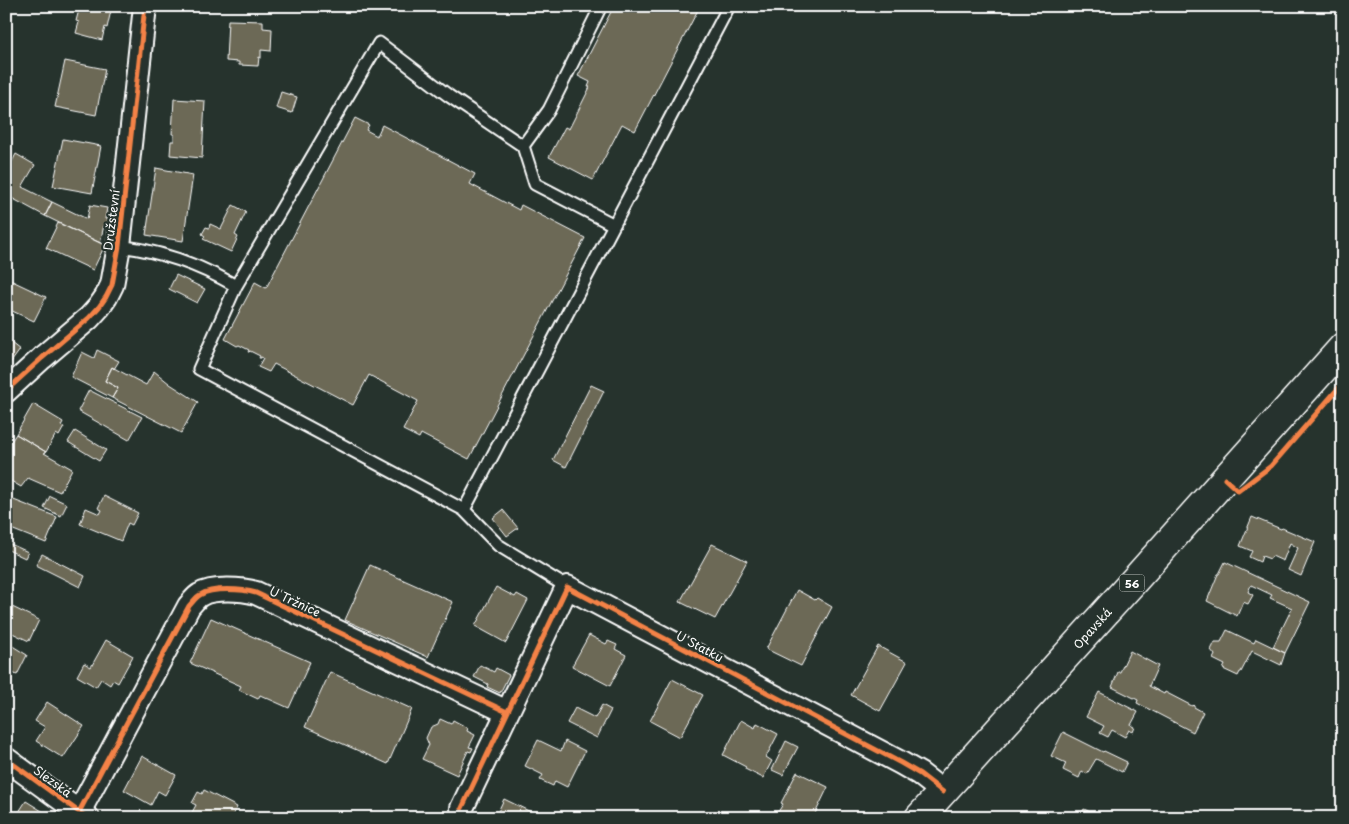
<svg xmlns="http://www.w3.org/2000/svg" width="1349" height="824" font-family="'Playpen Sans',sans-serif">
	<rect width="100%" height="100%" fill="#26332d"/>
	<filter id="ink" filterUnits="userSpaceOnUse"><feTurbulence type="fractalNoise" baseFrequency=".02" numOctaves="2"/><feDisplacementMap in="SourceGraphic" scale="10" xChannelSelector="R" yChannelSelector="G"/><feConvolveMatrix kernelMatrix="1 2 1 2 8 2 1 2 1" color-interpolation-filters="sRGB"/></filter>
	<g filter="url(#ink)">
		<path fill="#6c6956" stroke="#fff" d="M80 6H112L107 28 105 27 102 40 76 33 79 22 76 21Z
			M614 6H700L635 131 622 124 593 180 549 157 565 127 569 129 590 87H588L590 82 578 76Z
			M228 20 263 21V28L272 29 271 51 261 50V58L259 57 258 66 239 65V62L226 61Z
			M65 61 105 69 96 115 55 107Z
			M281 92 297 97 292 113 276 108Z
			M174 99 205 101 202 158 170 155 171 141H174V134H172Z
			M355 118 369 125 366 130 377 136 382 125 475 174 470 184 519 210 521 205 585 238 469 459 421 434 419 438 403 430 418 401 369 375 353 405 274 364 269 372 258 367 263 358 261 357V358H259L260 356 250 351 249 352H248L249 350 239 345 237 346 225 339 255 282 266 288Z
			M63 139 101 146 92 193 53 186Z
			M16 154 35 165 22 187 52 202 45 216 6 195V173Z
			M156 168 193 175 183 241 146 235Z
			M52 202 87 219 90 205 107 208 105 219H110L108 226 104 225 100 243 45 216Z
			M233 205 246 212 235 235 238 237 231 252 203 239 205 236 202 234 206 227 209 228 210 224 221 229Z
			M58 223 105 245 93 270 46 248Z
			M176 275 205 289 197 303 169 289Z
			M6 278 46 297 34 321 10 310 6 314Z
			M6 339 20 350 6 369Z
			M97 350 119 361 114 369 112 367 105 381 118 388 112 398 71 377 82 352 94 358Z
			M112 367 146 385 154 371 170 384 198 402 181 433 112 398 118 388 105 381Z
			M591 385 604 391 566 467 553 460Z
			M89 390 142 417 129 440 78 411Z
			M33 404 63 422 61 426 64 427 59 436 56 434 46 452 16 434Z
			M75 431 106 450 99 461 68 442Z
			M16 434 46 452 44 453 72 469 60 492 28 478 21 487 6 478V449Z
			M50 496 67 504 61 516 44 508Z
			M104 496 138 513 132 525 128 523 121 541 80 524 86 508 100 514 102 510 98 508Z
			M6 497 57 517 46 543 6 527Z
			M503 510 518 528 507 536 493 518Z
			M1252 517 1281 529 1282 528 1315 542 1301 576 1288 570 1298 548 1290 543 1283 561 1272 556 1270 559 1262 556 1260 562 1249 557 1252 551 1240 546Z
			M6 542 28 552 25 558 6 549Z
			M712 544 747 561 715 619 680 602Z
			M42 554 85 576 80 587 36 565Z
			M1225 562 1310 602 1285 653 1273 647 1292 608 1270 598 1272 595 1251 585 1248 592 1253 595 1248 604 1243 602 1237 616 1207 601 1218 574H1219Z
			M370 565 453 602 428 657 345 620Z
			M496 587 515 597 517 594 528 600 506 643 475 626Z
			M797 590 815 600 817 598 832 607 801 666 766 649Z
			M6 604 39 620 29 641 6 630Z
			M211 618 310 662 289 708 260 695 258 699 239 690 241 686 190 663Z
			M1227 630 1254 643 1256 639 1285 653 1281 665 1252 651 1241 672H1240L1238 676 1223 669 1225 665 1213 659 1215 655 1211 650 1215 642H1221Z
			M589 635 606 644 608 641 617 645 615 649 626 655 610 686 572 666Z
			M106 640 133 656 118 683 113 680 110 685 101 679 96 687 77 676 84 663 91 667Z
			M6 642 27 655 17 675 6 670Z
			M878 646 907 662 880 711 851 695Z
			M1130 651 1158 666 1149 686 1164 694 1165 692 1192 706 1193 705 1194 706V707L1203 712 1193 732 1137 703 1138 700 1112 687 1118 672H1120Z
			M480 665 494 672 496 668 509 675 500 693 487 687 488 684 474 677Z
			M330 672 412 709 388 764 305 727Z
			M672 679 703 695 680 737 650 721Z
			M1099 692 1138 712 1131 725 1135 727 1133 732 1129 730 1125 737 1112 730 1108 737 1100 733 1104 726 1086 717Z
			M47 702 84 726 63 758 36 741 45 727 35 721Z
			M602 705 611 710 597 738 567 723 575 708 595 718Z
			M440 719 451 724 453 720 468 728 467 731 475 735 469 747 473 748 471 752 468 751 457 775 422 759 429 745 426 738 431 727 438 724Z
			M741 720 755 728 757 723 778 734 766 757 772 761 763 778 745 769 746 767 723 755Z
			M1063 732 1103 752 1104 751 1127 762 1122 772 1096 759 1087 774 1082 771 1079 778 1063 770 1066 763 1051 756Z
			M538 740 561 751 565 741 585 751 567 787 555 781 553 786 540 780 543 775 525 766Z
			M786 741 798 747 783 775 772 770Z
			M142 756 176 775 165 795 158 791 151 805 124 790Z
			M797 772 828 787 813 818H790L778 812 783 804 781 803Z
			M204 790 237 807 232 818H189L196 805 192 803 198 792 202 794Z
			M504 799 539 816V818H495Z
			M26 801 50 816 49 818H15Z
			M1084 809 1102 818H1079Z"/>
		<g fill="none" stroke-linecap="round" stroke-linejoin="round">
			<g stroke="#fff" stroke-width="15">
				<path id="service" d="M523 146 549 110 601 6
					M119 246C160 251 200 265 236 286
					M464 510 199 369 236 286 379 43 449 96 523 146 535 184 614 225
					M567 587 498 545 464 510 729 6"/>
			</g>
			<g stroke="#fff" stroke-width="26">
				<path id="minor" d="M6 391 42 358 89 318 99 307 106 297 112 285 119 246 145 6
					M6 759 79 812 88 818
					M462 808 567 587 901 763 920 774 943 792
					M79 812 189 606C193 602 196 597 200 595 212 587 243 589 256 593L507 712"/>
			</g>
			<g stroke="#fff" stroke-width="31">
				<path id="primary" d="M919 818 1132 583 1343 347"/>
			</g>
			<use href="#service" stroke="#26332d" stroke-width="11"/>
			<use href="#minor" stroke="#26332d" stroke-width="22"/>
			<use href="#primary" stroke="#26332d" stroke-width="28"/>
			<g stroke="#26332d" stroke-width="8">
				<path id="cycleway" d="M6 391 42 358 89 318 99 307 106 297 112 285 119 246 145 6
					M1225 479 1238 491 1271 466 1343 383
					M6 759 79 812 88 818
					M462 808 567 587 901 763 920 774 943 792
					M79 812 189 606C193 602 196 597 200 595 212 587 243 589 256 593L507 712"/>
			</g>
			<use href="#cycleway" stroke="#f48246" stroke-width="5"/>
		</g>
	</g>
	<g text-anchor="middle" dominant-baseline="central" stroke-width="4.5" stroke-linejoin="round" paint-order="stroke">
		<rect fill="#26332d" stroke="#bec2c0" stroke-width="1" x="1119.5" y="574.5" width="25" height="17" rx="4"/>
		<g font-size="11" font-weight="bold" fill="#fff">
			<text x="1132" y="583">56</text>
		</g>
		<g font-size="12" fill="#fff" stroke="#26332d">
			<text transform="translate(111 220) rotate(-83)">Družstevní</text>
			<text transform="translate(295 601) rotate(25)">U Tržnice</text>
			<text transform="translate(1092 628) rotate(-48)">Opavská</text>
			<text transform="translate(700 646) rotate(28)">U Statku</text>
			<text transform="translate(53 781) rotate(36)">Slezská</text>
		</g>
	</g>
	<rect width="1349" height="824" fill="none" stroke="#26332d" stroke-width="25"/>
	<rect x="12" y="12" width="1324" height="799" fill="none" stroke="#fff" stroke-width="2" filter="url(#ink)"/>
</svg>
